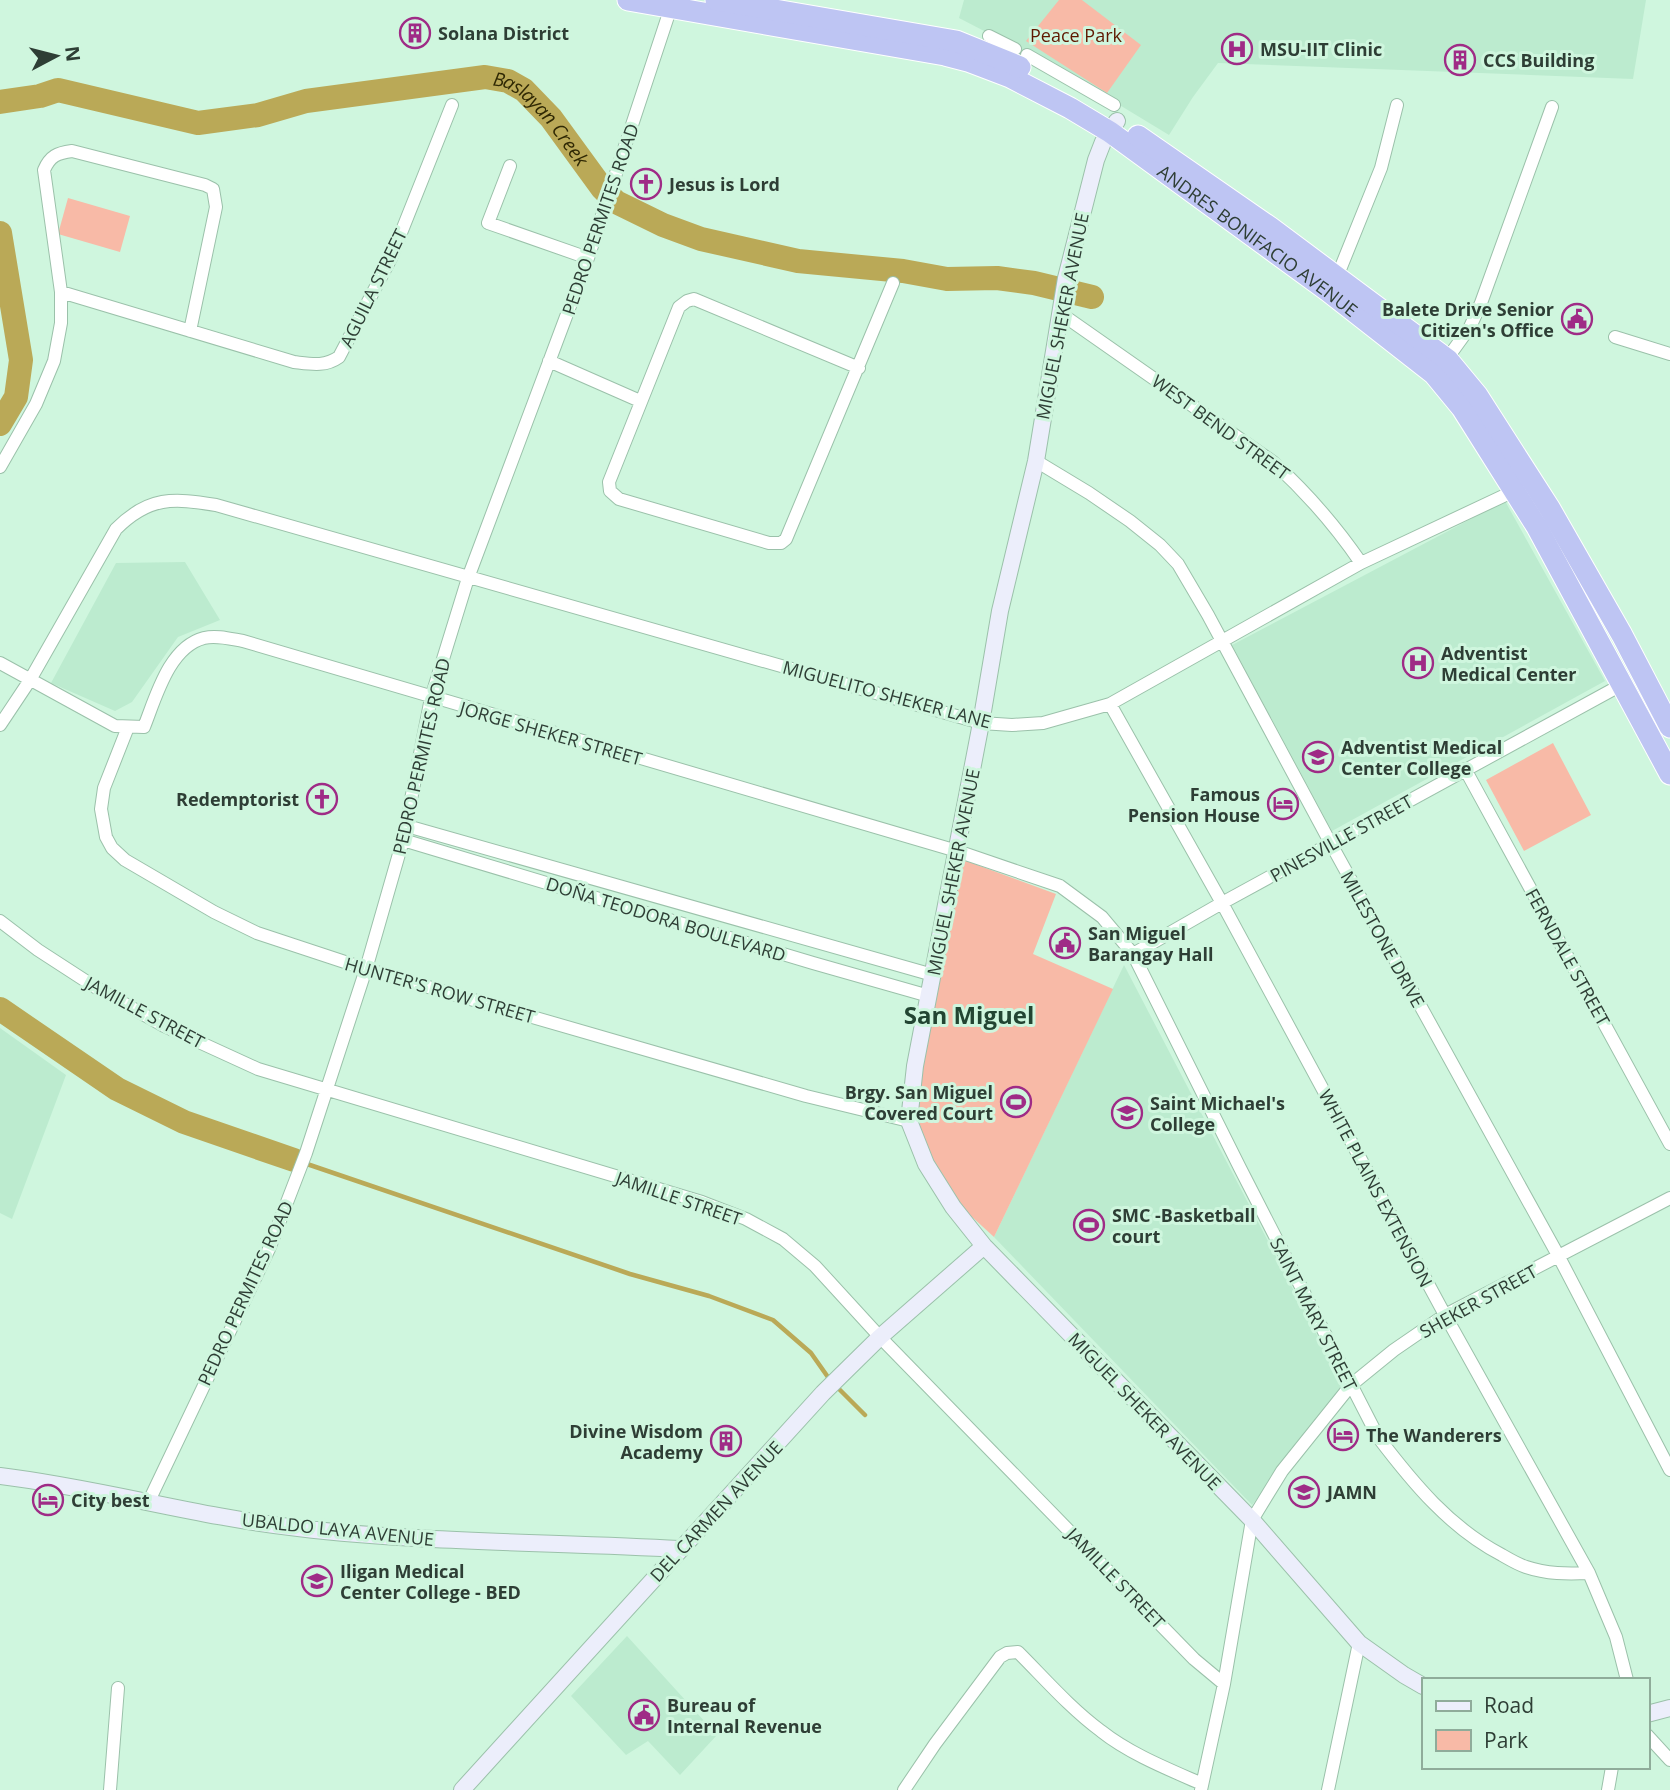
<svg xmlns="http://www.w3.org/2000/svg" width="1670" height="1790" font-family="'Open Sans',sans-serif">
	<rect width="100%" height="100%" fill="#cff6de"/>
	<path fill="#bcebcf" d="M964 0H1646L1633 79 1218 63 1193 97 1169 135 1075 78 959 18Z
		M1505 501 1605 681 1332 831 1232 645Z
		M185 562 220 620 178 637 132 702 115 711 51 683 116 563Z
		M1124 965 1343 1385 1252 1505 994 1237Z
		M0 1028 66 1075 12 1219 0 1213Z
		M627 1636 717 1735 680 1775 648 1741 626 1755 571 1696Z"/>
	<path fill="#f8baa7" d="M1059 0H1082L1141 45 1107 93 1026 41Z
		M68 198 130 216 120 252 58 234Z
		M1553 743 1591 815 1524 851 1486 780Z
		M961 859 1056 894 1033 954 1113 989 994 1237 959 1205 933 1165 920 1125 918 1093 938 976Z"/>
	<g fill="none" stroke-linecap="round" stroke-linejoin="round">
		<path stroke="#baa957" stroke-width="4.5" d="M307 1164 630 1274 709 1296 773 1320 811 1353 830 1380
			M836 1386 865 1415"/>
		<g stroke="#baa957" stroke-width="24">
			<path id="s1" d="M0 102 40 96 58 90 198 123 258 115 306 101 485 77 508 81 524 90 551 118 602 188 616 202 663 225 701 239 798 261 903 271 947 279 997 278 1034 283 1092 297"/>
			<path d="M0 233 21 360 16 397 0 424"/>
			<path d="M0 1009 117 1089 184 1122 294 1160"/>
		</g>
		<g stroke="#9bc1aa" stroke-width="14">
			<path id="street" d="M989 36 1015 49
				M1027 55 1114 105
				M510 166 488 223 588 258
				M1337 277 1381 168 1397 105
				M61 292 294 362C311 364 325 367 339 357L391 258 452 105
				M1060 313 1273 462C1307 493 1335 525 1361 563
				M1615 337 1670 354
				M549 361 640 401
				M1444 363 1470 327 1481 303 1552 107
				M859 368 694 299 687 301 679 307 609 482 610 491 619 499 769 543H781L786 539 893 283
				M1036 461 1089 493 1130 521 1160 545 1178 564 1208 615 1331 844 1559 1257 1670 1470
				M0 467 36 404 54 361 61 323V292L44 170C50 156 57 153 72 151L205 185 213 189 216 207 190 331
				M0 663 115 726 144 727C156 697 169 647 204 638 217 635 231 639 243 641L957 851 1060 886 1102 917 1133 954 1240 1168 1378 1437C1413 1483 1450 1528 1502 1555 1509 1559 1517 1564 1526 1567 1547 1574 1567 1574 1589 1573
				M1110 704 1222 903 1445 1315 1589 1573 1616 1637 1627 1680
				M0 725 30 680 116 529C149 496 173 498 216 505L981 723 1012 725 1043 723 1110 704 1361 563 1514 491
				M128 727 104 788 101 809 106 837 112 848 125 860 214 912 257 933 366 969 806 1096 909 1121
				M1465 769 1670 1144
				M407 826 933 975
				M403 840 813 963 929 996
				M0 921 38 950 95 987 164 1026 258 1069 702 1202 746 1219 783 1239 815 1266 880 1337 1194 1659 1224 1684
				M1133 954 1222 903 1623 684
				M148 1503 269 1249 306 1153 366 969 403 840 431 698 468 578 588 258 672 4
				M1647 1735 1670 1760
				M110 1790 118 1688
				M904 1790 935 1744 1000 1657 1007 1653 1018 1652C1045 1679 1070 1708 1101 1731 1130 1754 1168 1769 1202 1784
				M1201 1790 1224 1684 1252 1520 1282 1471 1351 1385 1394 1350 1445 1315 1670 1198
				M1328 1790 1359 1643
				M1608 1790 1612 1767"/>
		</g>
		<g stroke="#9bc1aa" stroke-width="18">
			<path id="secondary" d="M1117 121 1103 142 1096 160 1066 278 1036 461 1000 611 981 723 915 1066 909 1121 926 1164 953 1207 984 1246 1252 1520 1359 1643 1404 1675 1423 1686
				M0 1476C100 1488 197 1517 298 1528 424 1543 552 1542 679 1549
				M1647 1714 1670 1708
				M462 1790 823 1393 880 1337 984 1246"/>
		</g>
		<g stroke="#fff" stroke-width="23">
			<g id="highway">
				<path id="s2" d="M628 0 945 55 968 61 1010 77 1070 108 1110 132 1328 291 1434 374 1462 408 1537 527 1670 774"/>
				<path d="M716 0 956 41 1020 67"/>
				<path d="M1138 136 1271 228 1448 360 1477 395 1550 509 1622 635 1670 727"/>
			</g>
		</g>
		<use href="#street" stroke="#fff" stroke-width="12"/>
		<use href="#secondary" stroke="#eceefb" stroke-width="16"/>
		<use href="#highway" stroke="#bec5f3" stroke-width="21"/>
	</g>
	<defs>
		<g id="building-ring" transform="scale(1.575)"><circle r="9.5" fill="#cff6de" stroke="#9f2b86" stroke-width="1.5"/><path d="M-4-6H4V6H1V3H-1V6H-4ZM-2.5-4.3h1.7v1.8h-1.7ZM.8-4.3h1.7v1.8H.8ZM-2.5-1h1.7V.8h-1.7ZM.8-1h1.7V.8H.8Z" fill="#9f2b86"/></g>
		<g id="hospital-ring" transform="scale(1.575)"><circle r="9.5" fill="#cff6de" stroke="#9f2b86" stroke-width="1.5"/><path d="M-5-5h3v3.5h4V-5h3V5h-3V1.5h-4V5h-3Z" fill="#9f2b86"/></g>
		<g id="church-ring" transform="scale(1.575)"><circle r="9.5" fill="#cff6de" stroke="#9f2b86" stroke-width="1.5"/><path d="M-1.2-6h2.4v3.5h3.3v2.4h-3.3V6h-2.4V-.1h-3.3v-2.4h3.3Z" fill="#9f2b86"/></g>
		<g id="civic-ring" transform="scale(1.575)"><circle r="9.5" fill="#cff6de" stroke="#9f2b86" stroke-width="1.5"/><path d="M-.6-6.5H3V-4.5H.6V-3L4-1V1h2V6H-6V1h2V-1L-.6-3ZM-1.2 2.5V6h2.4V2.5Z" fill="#9f2b86"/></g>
		<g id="university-ring" transform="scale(1.575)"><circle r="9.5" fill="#cff6de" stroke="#9f2b86" stroke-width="1.5"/><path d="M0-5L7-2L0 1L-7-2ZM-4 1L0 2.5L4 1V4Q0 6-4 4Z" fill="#9f2b86"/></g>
		<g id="hotel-ring" transform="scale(1.575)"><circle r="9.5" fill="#cff6de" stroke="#9f2b86" stroke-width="1.5"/><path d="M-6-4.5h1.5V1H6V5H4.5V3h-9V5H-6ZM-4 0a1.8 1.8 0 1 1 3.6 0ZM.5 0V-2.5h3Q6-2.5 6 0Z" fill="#9f2b86"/></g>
		<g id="stadium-ring" transform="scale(1.575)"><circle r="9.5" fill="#cff6de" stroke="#9f2b86" stroke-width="1.5"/><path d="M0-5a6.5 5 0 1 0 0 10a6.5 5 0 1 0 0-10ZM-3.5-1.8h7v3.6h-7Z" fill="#9f2b86"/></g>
		<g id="school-ring" transform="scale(1.575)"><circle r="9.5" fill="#cff6de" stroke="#9f2b86" stroke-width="1.5"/><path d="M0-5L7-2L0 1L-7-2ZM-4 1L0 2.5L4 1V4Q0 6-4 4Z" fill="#9f2b86"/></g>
	</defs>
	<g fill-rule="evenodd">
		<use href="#building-ring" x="415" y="33"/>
		<use href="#hospital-ring" x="1237" y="49"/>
		<use href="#building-ring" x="1460" y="60"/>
		<use href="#church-ring" x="646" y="184"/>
		<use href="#civic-ring" x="1577" y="319"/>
		<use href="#hospital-ring" x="1418" y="663"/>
		<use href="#university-ring" x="1318" y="757"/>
		<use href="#church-ring" x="322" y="799"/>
		<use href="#hotel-ring" x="1283" y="804"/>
		<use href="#civic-ring" x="1065" y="943"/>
		<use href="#stadium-ring" x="1016" y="1102"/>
		<use href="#university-ring" x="1127" y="1113"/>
		<use href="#stadium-ring" x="1089" y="1225"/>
		<use href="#hotel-ring" x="1343" y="1435"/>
		<use href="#building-ring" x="726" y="1441"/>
		<use href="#school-ring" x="1304" y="1492"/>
		<use href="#hotel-ring" x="48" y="1500"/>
		<use href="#school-ring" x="317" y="1581"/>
		<use href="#civic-ring" x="644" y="1715"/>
	</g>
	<g text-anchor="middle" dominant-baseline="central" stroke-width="6" stroke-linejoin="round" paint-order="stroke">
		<g font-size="18" font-weight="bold" fill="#2e3e35" stroke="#cff6de" text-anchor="start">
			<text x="438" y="33">Solana District</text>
			<text x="1260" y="49">MSU-IIT Clinic</text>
			<text x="1483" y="60">CCS Building</text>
			<text x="669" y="184">Jesus is Lord</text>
			<text x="1554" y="309" text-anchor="end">Balete Drive Senior<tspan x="1554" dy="21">Citizen's Office</tspan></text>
			<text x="1441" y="653">Adventist<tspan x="1441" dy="21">Medical Center</tspan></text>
			<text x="1341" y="747">Adventist Medical<tspan x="1341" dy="21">Center College</tspan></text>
			<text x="1260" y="794" text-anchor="end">Famous<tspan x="1260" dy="21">Pension House</tspan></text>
			<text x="299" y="799" text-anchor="end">Redemptorist</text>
			<text x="1088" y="933">San Miguel<tspan x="1088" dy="21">Barangay Hall</tspan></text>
			<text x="993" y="1092" text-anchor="end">Brgy. San Miguel<tspan x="993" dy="21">Covered Court</tspan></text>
			<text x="1150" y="1103">Saint Michael's<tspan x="1150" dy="21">College</tspan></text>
			<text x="1112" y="1215">SMC -Basketball<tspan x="1112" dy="21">court</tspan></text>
			<text x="703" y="1431" text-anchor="end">Divine Wisdom<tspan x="703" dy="21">Academy</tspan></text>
			<text x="1366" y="1435">The Wanderers</text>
			<text x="1327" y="1492">JAMN</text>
			<text x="71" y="1500">City best</text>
			<text x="340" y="1571">Iligan Medical<tspan x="340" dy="21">Center College - BED</tspan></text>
			<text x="667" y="1705">Bureau of<tspan x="667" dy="21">Internal Revenue</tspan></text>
		</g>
		<g font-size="18" fill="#5f1800" stroke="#cff6de">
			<text x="1076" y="35">Peace Park</text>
		</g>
		<g font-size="18" fill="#2e3e35" stroke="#cff6de">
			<text transform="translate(600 219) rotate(-71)">PEDRO PERMITES ROAD</text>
			<text stroke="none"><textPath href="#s2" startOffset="688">ANDRES BONIFACIO AVENUE</textPath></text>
			<text transform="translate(373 288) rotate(-64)">AGUILA STREET</text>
			<text transform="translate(1062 316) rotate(-79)">MIGUEL SHEKER AVENUE</text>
			<text transform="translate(1221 427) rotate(36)">WEST BEND STREET</text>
			<text transform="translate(887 694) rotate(15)">MIGUELITO SHEKER LANE</text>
			<text transform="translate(551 733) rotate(16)">JORGE SHEKER STREET</text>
			<text transform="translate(421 756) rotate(-77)">PEDRO PERMITES ROAD</text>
			<text transform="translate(1341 838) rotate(-29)">PINESVILLE STREET</text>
			<text transform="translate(953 872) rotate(-79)">MIGUEL SHEKER AVENUE</text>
			<text transform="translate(666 919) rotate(17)">DOÑA TEODORA BOULEVARD</text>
			<text transform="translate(1383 939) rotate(61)">MILESTONE DRIVE</text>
			<text transform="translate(1568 957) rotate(61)">FERNDALE STREET</text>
			<text transform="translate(440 990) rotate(16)">HUNTER'S ROW STREET</text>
			<text transform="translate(145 1012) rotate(28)">JAMILLE STREET</text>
			<text transform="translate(1376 1188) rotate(62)">WHITE PLAINS EXTENSION</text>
			<text transform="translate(679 1198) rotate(19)">JAMILLE STREET</text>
			<text transform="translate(245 1293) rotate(-65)">PEDRO PERMITES ROAD</text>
			<text transform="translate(1478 1301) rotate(-29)">SHEKER STREET</text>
			<text transform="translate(1314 1314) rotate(63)">SAINT MARY STREET</text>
			<text transform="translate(1145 1411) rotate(46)">MIGUEL SHEKER AVENUE</text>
			<text transform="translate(716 1511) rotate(-47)">DEL CARMEN AVENUE</text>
			<text transform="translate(338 1529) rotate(6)">UBALDO LAYA AVENUE</text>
			<text transform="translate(1116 1578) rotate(46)">JAMILLE STREET</text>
		</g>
		<g font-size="19" font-style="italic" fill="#302904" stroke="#cff6de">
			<text stroke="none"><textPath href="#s1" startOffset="567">Baslayan Creek</textPath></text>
		</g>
		<g font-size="24" font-weight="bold" fill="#224532" stroke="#cff6de">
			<text x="969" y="1014">San Miguel</text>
		</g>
	</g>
	<rect x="1422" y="1678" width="228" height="91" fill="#cff6de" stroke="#8fac9a" stroke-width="2"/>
	<rect x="1436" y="1701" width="35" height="10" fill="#eceefb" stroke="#8fac9a" stroke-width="2"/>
	<text x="1484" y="1713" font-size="21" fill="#2e3e35">Road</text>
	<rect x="1436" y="1730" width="35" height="21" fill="#f8baa7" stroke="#8fac9a" stroke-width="2"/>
	<text x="1484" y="1748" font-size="21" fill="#2e3e35">Park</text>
	<g transform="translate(56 56) rotate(83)" stroke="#cff6de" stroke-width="5" paint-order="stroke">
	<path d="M0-5L12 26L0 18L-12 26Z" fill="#2e3e35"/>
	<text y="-10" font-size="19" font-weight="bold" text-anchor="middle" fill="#2e3e35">N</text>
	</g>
</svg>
